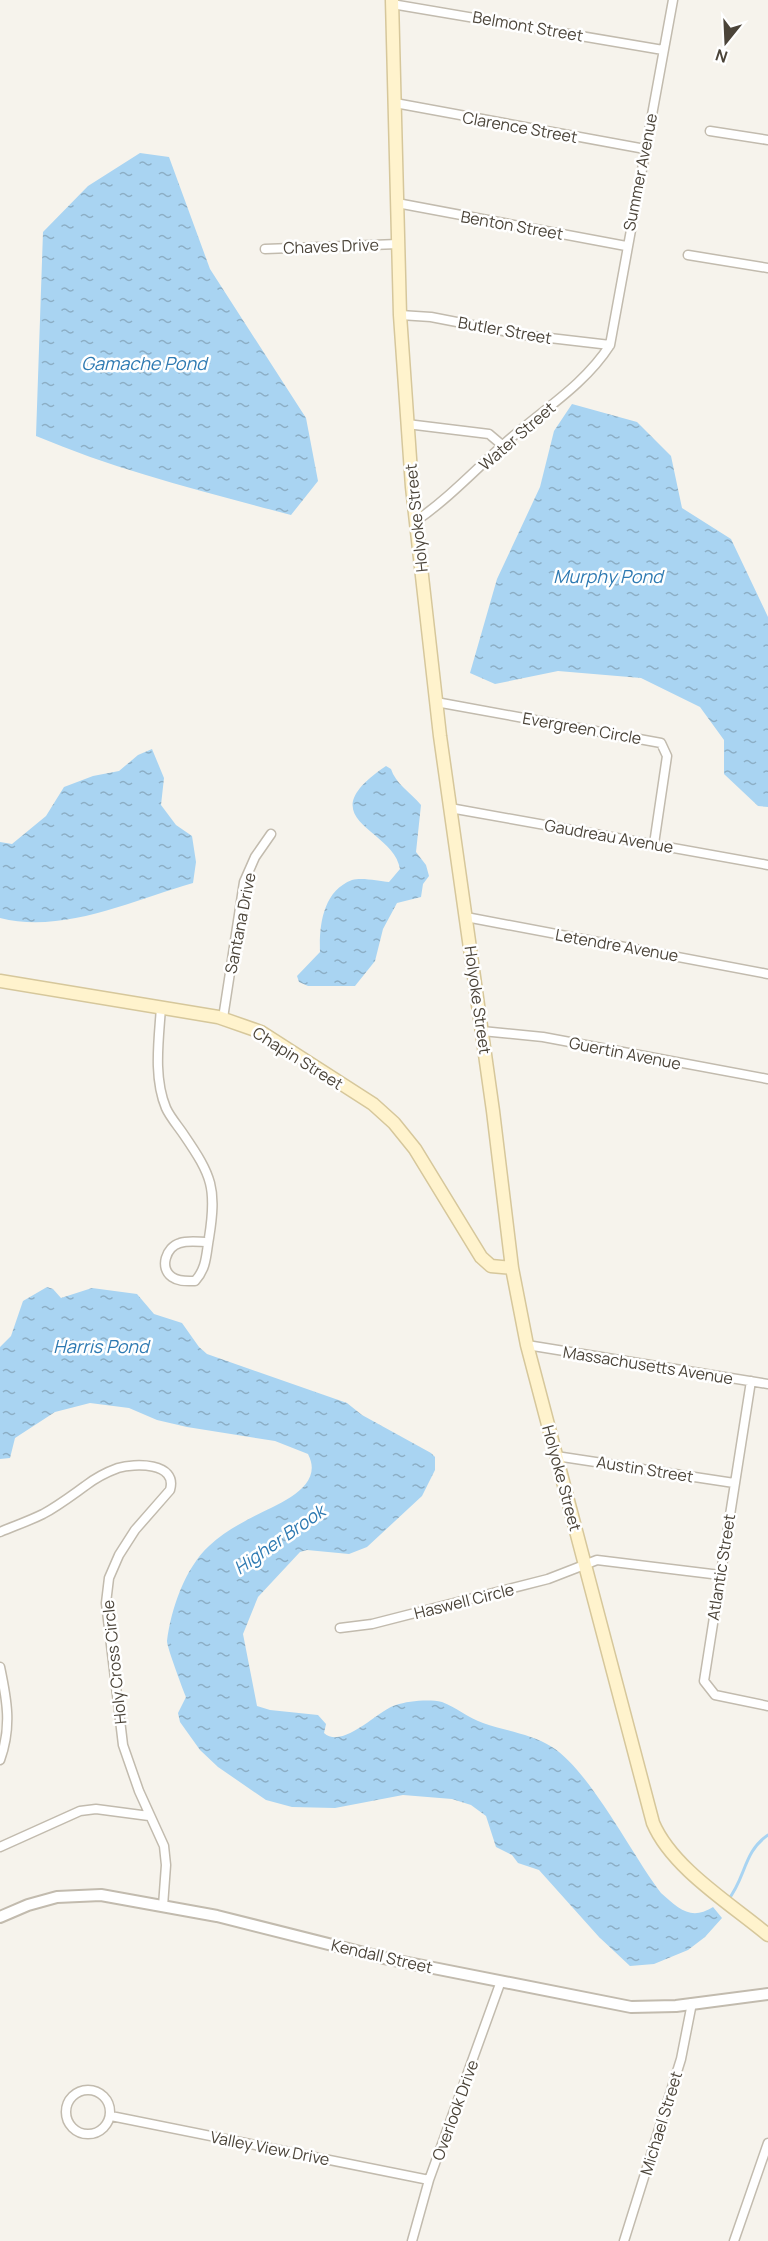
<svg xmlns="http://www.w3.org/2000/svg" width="768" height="2241" font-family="Manrope,sans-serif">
	<defs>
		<pattern id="water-ripples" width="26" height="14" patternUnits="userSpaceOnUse" patternTransform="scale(1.5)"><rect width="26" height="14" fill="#a9d4f2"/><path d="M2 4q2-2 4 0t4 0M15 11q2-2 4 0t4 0" fill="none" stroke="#8caec5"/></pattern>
	</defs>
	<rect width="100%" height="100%" fill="#f6f3ec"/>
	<path fill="url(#water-ripples)" d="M140 153 169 157 210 269 306 418 318 481 291 515C205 492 119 471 36 436L43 232 88 186Z
		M572 404 637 422 671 456 682 508 731 539 768 617V807L758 806 724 774V740L700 707 641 678 558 671 495 684 470 673 497 579 540 487 554 431Z
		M152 749 164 778 161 805 176 825 192 836 196 862 193 883C133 900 64 934 0 918V842L12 844 46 816 64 787 93 776 119 771 138 755Z
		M386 766 391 769C395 783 411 793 421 805L416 852 426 865 429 876 423 884 421 897 397 903 383 929 375 961 355 986H308L299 982 297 976 320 952C319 925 323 891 352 880 362 877 379 881 389 882L400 869C394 828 306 820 386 766Z
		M47 1287 53 1289 61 1298 92 1288 137 1294 154 1314 182 1323 199 1347 207 1354 347 1403 362 1415 431 1453 435 1457V1470L422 1496 367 1547 349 1554 307 1550 300 1552 258 1597 243 1634 257 1706 270 1710 318 1715 326 1724 324 1733C343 1750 378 1710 396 1705 408 1701 429 1699 442 1702 456 1707 468 1718 483 1723 506 1731 531 1734 552 1747 590 1771 632 1855 661 1893 679 1909 691 1921 713 1907L722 1918 705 1937 688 1950 654 1964 630 1966 599 1937 539 1870 518 1863 512 1855 496 1847 486 1816 471 1805 452 1799 403 1795 335 1808 292 1807 266 1800 218 1767 200 1750 180 1722 178 1713 186 1697C182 1687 167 1647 167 1641 171 1609 185 1568 209 1546 220 1535 234 1527 247 1520 269 1507 327 1490 308 1454L275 1441 187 1427 157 1420 129 1408 90 1403 55 1412 15 1438 10 1458 0 1459V1347L11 1336 23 1301Z"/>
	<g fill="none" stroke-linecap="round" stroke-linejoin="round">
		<path stroke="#a9d4f2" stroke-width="3" d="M728 1900C746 1878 743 1852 768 1835"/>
		<g stroke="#c2bbae" stroke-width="11">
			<path id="minor" d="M392 4 663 50
				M395 103 645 149
				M710 131 768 140
				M397 203 626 246
				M265 249 398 244
				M688 255 768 268
				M400 315 431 317 524 335 610 345
				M407 424 489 434 502 445
				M416 521C449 498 474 471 503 445 539 412 583 387 610 345L673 0
				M436 702 661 743 667 756 654 844
				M450 808 768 865
				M466 917 768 974
				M161 1007C159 1039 153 1077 166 1108 170 1117 178 1126 184 1135 212 1176 217 1188 209 1238 206 1254 207 1268 195 1281 187 1281 179 1282 172 1277 159 1268 166 1247 180 1243 188 1240 200 1242 208 1242
				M223 1018 244 882 255 857 271 834
				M482 1031 543 1037 768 1079
				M527 1345 768 1384
				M751 1381 704 1681 715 1695 768 1706
				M556 1456 734 1483
				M0 1532C14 1526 29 1521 43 1514 58 1506 71 1496 85 1486 94 1479 107 1472 118 1468 134 1463 178 1462 170 1490L135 1530 119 1555 109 1578 106 1603 123 1745 139 1791 164 1846 166 1865 163 1906
				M340 1628 372 1624 548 1579 597 1560 720 1575
				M0 1667C7 1700 12 1727 0 1760
				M0 1847 80 1811 96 1809 149 1816
				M66 2112a22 22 0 1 1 44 0a22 22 0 1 1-44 0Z
				M111 2116 429 2180
				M412 2241 429 2180 501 1981
				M624 2241 681 2059 692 2003
				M734 2241 768 2143"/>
		</g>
		<g stroke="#c2bbae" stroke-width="14">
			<path id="tertiary" d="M0 1917 28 1905 57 1897 101 1895 217 1916 388 1959 631 2007 676 2006 768 1994"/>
		</g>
		<g stroke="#d6c79b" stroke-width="15">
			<path id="secondary" d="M392 0 400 315 412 487 440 736 493 1111 512 1268 527 1345 653 1823C672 1868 731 1904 768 1935
				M0 981 218 1017 261 1032 373 1104 394 1123 415 1149 481 1257 491 1266 512 1268"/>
		</g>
		<use href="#minor" stroke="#fff" stroke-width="8"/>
		<use href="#tertiary" stroke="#fff" stroke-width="10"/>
		<use href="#secondary" stroke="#fff3cd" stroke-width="12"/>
	</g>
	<g text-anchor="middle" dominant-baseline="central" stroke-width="5" stroke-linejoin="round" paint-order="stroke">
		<g font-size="16" fill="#4b4439" stroke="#fff">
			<text transform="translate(528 26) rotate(10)">Belmont Street</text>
			<text transform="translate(520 127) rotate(10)">Clarence Street</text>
			<text transform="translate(640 172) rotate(-79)">Summer Avenue</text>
			<text transform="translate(512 225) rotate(10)">Benton Street</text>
			<text transform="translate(331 246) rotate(-2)">Chaves Drive</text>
			<text transform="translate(505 330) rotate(10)">Butler Street</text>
			<text transform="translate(517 436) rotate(-41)">Water Street</text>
			<text transform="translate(416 518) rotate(-96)">Holyoke Street</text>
			<text transform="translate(582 728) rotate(10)">Evergreen Circle</text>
			<text transform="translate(609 836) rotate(10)">Gaudreau Avenue</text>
			<text transform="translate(240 923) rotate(-79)">Santana Drive</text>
			<text transform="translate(617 945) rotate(10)">Letendre Avenue</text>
			<text transform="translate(478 1000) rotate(82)">Holyoke Street</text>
			<text transform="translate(625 1053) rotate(11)">Guertin Avenue</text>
			<text transform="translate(298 1058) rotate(32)">Chapin Street</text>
			<text transform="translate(648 1365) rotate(9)">Massachusetts Avenue</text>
			<text transform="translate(645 1469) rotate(9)">Austin Street</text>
			<text transform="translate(562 1478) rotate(75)">Holyoke Street</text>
			<text transform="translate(721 1567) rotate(-81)">Atlantic Street</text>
			<text transform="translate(464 1601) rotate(-14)">Haswell Circle</text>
			<text transform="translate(114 1662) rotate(-96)">Holy Cross Circle</text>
			<text transform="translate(382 1956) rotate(13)">Kendall Street</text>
			<text transform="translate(455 2110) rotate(-70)">Overlook Drive</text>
			<text transform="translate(661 2123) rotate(-73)">Michael Street</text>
			<text transform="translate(270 2148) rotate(11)">Valley View Drive</text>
		</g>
		<g font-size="18" font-style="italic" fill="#2e7ab2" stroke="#fff">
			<text x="144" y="363">Gamache Pond</text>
			<text x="608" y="576">Murphy Pond</text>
			<text x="101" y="1346">Harris Pond</text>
			<text transform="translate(279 1539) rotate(-35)">Higher Brook</text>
		</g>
	</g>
	<g transform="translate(726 42) rotate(198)" stroke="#ffffff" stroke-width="4.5" paint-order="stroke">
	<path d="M0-4.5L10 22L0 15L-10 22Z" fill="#4b4439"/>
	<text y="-9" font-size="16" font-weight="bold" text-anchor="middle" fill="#4b4439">N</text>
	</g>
</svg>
